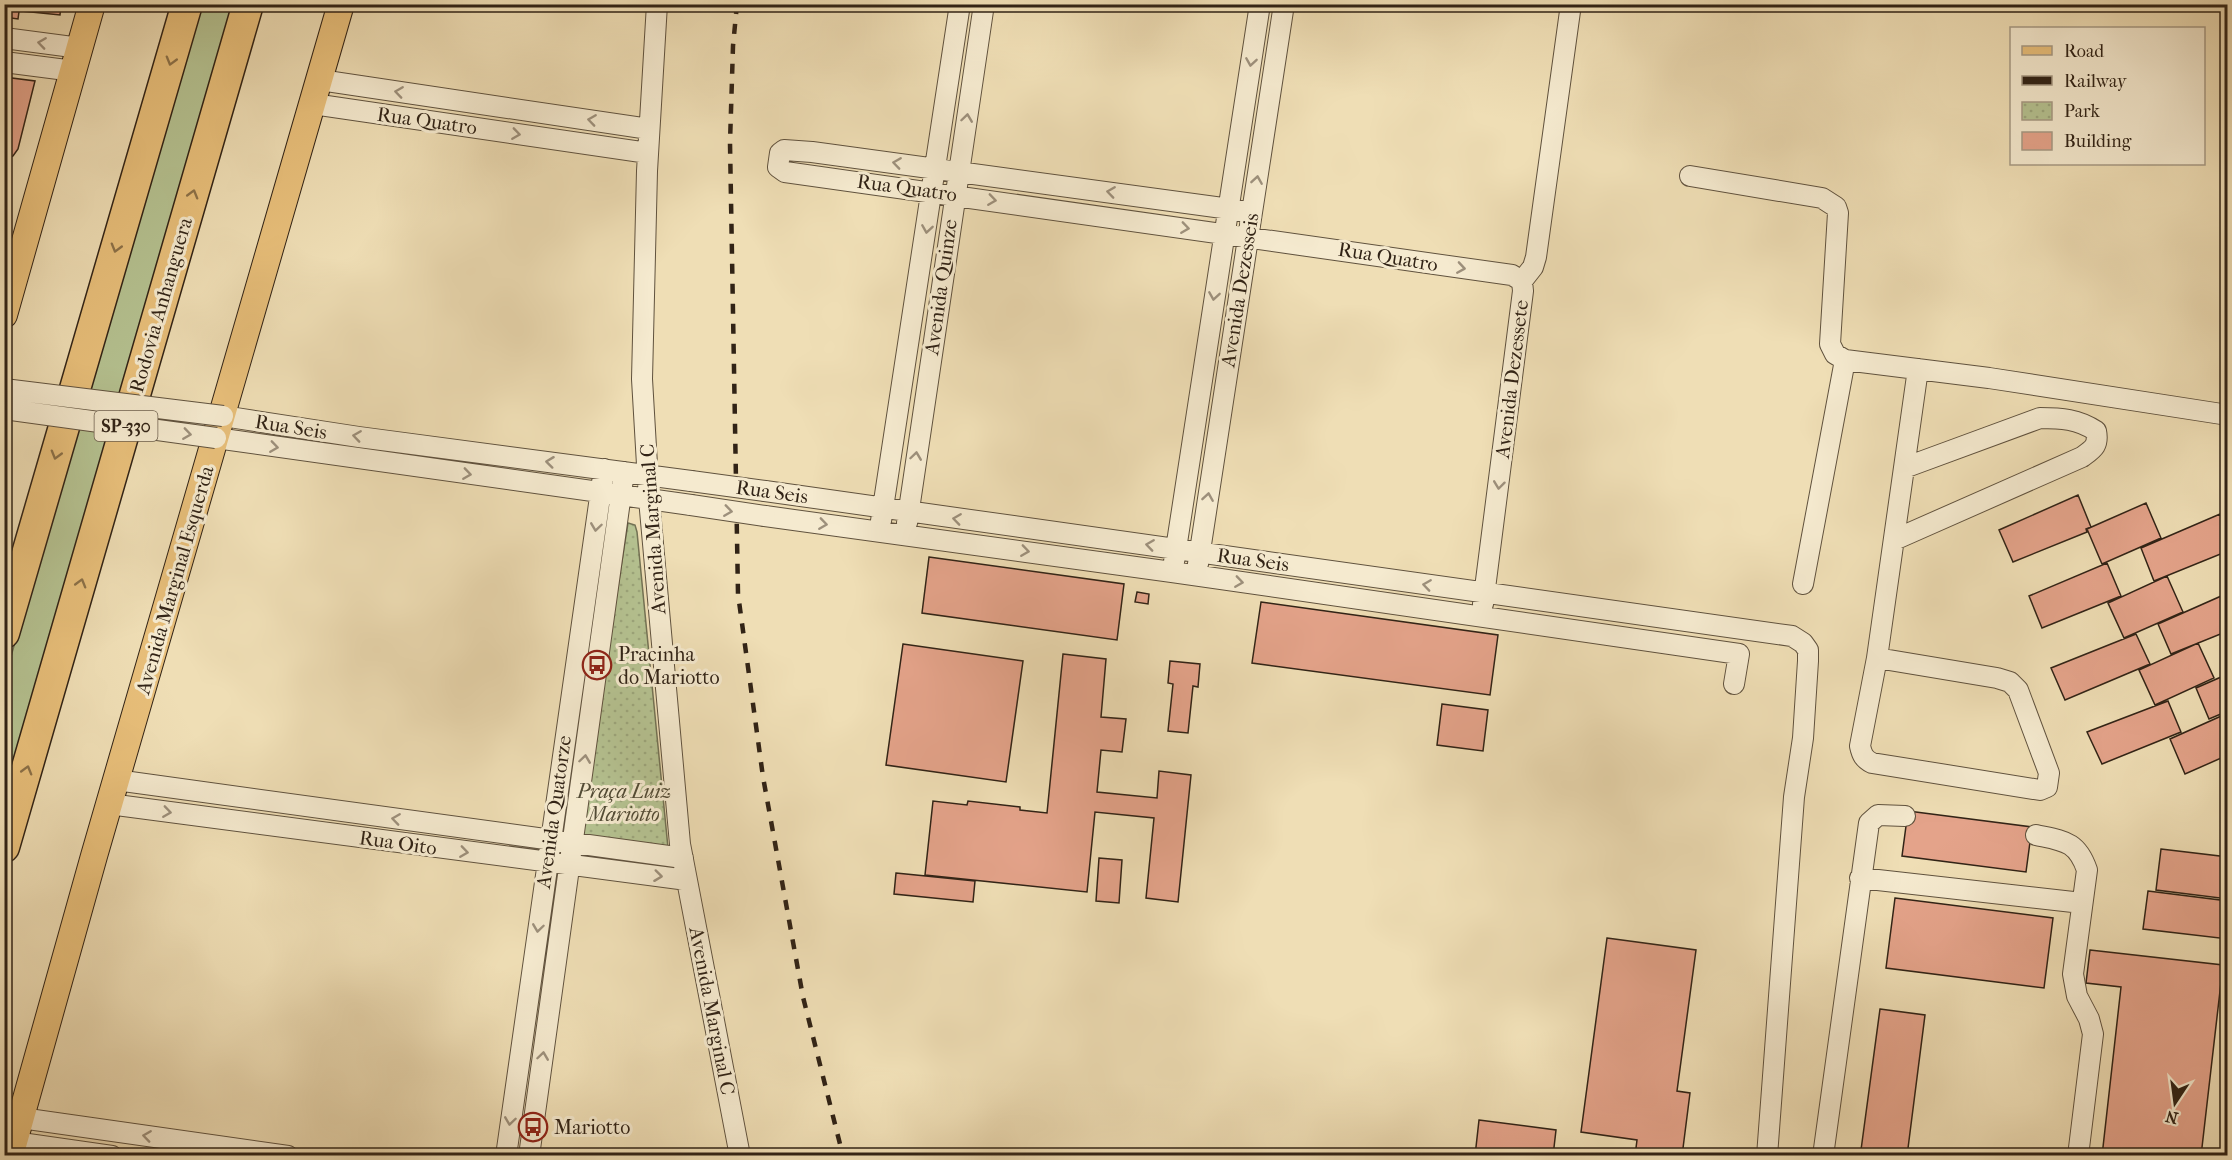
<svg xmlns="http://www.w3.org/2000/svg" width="2232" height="1160" font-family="'IM FELL French Canon',serif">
	<defs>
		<pattern id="park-dots" width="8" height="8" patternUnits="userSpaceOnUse" patternTransform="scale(1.5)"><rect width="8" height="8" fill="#b5c291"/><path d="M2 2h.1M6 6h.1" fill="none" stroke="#9ca67c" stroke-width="1.8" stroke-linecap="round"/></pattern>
	</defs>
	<rect width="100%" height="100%" fill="#efdeb5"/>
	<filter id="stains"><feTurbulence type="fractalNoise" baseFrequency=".00333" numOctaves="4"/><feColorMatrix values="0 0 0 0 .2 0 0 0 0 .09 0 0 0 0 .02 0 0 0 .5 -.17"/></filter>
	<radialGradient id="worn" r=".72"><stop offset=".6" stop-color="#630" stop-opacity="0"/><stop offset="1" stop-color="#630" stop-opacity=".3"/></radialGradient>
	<path fill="#b5c291" stroke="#737254" stroke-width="1.5" d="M199 5H236L5 805V677Z"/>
	<path fill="url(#park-dots)" stroke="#737254" stroke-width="1.5" d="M628 523 635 525 637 532 668 848 579 837Z"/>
	<path fill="#e4a38a" stroke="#312316" stroke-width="1.5" d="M4 4H20L18 19 4 17Z
		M23 4H61L60 15 22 11Z
		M4 77 35 81 18 149 13 156 4 161Z
		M2078 495 2091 527 2086 529 2087 532 2013 562 1999 530Z
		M2146 503 2161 538 2102 564 2087 529Z
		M2220 514 2228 532V551L2154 581 2141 548Z
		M929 557 1124 584 1117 640 922 613Z
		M2107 563 2121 596 2042 628 2029 596Z
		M2167 576 2183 612 2124 638 2108 603Z
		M1137 592 1149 594 1148 604 1135 602Z
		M2228 593V631L2171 654 2158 624Z
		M1261 602 1498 635 1490 695 1252 663Z
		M2136 634 2150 664 2065 700 2051 668Z
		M2198 643 2214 678 2155 705 2139 670Z
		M903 644 1023 661 1006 782 886 765Z
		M1063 654 1106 659 1101 717 1126 719 1122 752 1101 750 1097 792 1157 798 1159 771 1191 775 1178 902 1146 898 1154 818 1095 812 1087 892 925 875 933 801 967 805 968 801 1020 807V810L1047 813Z
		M1170 661 1200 664 1198 687 1193 686 1188 733 1168 731 1173 684 1168 683Z
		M2228 674V711L2209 719 2196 688Z
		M2168 701 2181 732 2102 764 2087 732Z
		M1442 704 1488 710 1483 751 1437 745Z
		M2228 713V755L2185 774 2170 739Z
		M1908 811 2032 827 2026 872 1902 856Z
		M2161 849 2228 857V899L2156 890Z
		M1099 858 1122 860 1119 903 1096 901Z
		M896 873 975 881 973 902 894 894Z
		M2148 891 2228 901V939L2143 929Z
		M1895 898 2053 918 2044 988 1886 968Z
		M1607 938 1696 950 1677 1091 1690 1093 1682 1156H1635L1637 1140 1581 1132Z
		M2090 950 2223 965 2201 1156H2102L2121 987 2086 983Z
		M1880 1009 1925 1015 1907 1156 1861 1150Z
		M1479 1120 1556 1130 1553 1156H1475Z"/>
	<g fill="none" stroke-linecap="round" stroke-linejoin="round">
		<g stroke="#60523e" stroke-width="22">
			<path id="minor" d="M657 4 647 171 642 379 649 499 680 844 740 1156
				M4 38 80 48
				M4 62 74 71
				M320 80 649 129
				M313 104 648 153
				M1690 176 1822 198 1836 207 1838 213 1830 344 1835 354 1845 360 1989 378 2228 415
				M1252 212 812 152 784 150 780 153 778 167 785 172 1512 275 1522 281
				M1522 281 1533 267 1536 257 1571 4
				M223 416 359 437 691 481
				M216 438 691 505
				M765 491 1792 636 1803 643 1808 650V661L1803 738 1794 797 1767 1156
				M765 516 1172 572 1739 654 1734 684
				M881 521 960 4
				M907 523 984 4
				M1894 540 2082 457C2093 449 2099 446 2096 431 2078 419 2061 418 2040 418L1904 468
				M1174 562 1260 4
				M1198 564 1284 4
				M1803 584 1845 360
				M1483 604 1523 291 1522 281
				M1877 658 1997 678 2010 682 2018 690 2049 773 2047 787 2040 790 1872 763C1864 759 1862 755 1860 746L1877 658 1918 369
				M116 780 683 858
				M109 804 687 880
				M2036 835C2064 841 2077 841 2087 870L2073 974 2077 996 2089 1019 2093 1034 2078 1156
				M1860 878 2082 903
				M21 1118 288 1156
				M14 1142 112 1156
				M506 1156 604 469
				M529 1156 624 472
				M1823 1156 1869 823 1878 815 1905 816"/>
		</g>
		<g stroke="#312316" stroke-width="28">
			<path id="major" d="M4 315 92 4
				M10 1156 94 856 341 4"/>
		</g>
		<g stroke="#312316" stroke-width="33">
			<path id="highway" d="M4 633 187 4
				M4 847 248 4"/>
		</g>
		<use href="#minor" stroke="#f5eacf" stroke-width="20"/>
		<use href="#major" stroke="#e8bf7a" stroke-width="26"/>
		<use href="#highway" stroke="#e8bf7a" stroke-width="30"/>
		<path stroke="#312316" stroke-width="4.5" stroke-dasharray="10 10" stroke-linecap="butt" d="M737 4 733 46 730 143 738 594 763 777 803 997 843 1156"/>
		<g stroke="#60523e" stroke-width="22" stroke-linecap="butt">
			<path id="minor-bridge" d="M4 389 223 416
				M4 409 216 438
				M691 481 765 491
				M691 505 765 516"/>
		</g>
		<use href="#minor-bridge" stroke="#f5eacf" stroke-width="20"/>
	</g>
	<defs><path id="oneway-chevron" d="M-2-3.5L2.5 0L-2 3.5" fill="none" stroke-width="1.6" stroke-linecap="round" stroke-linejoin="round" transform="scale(1.5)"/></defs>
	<g stroke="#9d907c">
		<use href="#oneway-chevron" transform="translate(42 43) rotate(-172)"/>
		<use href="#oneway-chevron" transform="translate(1251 62) rotate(99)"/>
		<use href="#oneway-chevron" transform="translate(399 92) rotate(-172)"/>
		<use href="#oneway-chevron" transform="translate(967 118) rotate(-82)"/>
		<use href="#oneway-chevron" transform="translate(592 120) rotate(-172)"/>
		<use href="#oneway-chevron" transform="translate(516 134) rotate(8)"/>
		<use href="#oneway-chevron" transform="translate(897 163) rotate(-172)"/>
		<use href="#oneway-chevron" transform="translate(1257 180) rotate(-81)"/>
		<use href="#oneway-chevron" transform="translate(1111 192) rotate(-172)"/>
		<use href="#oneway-chevron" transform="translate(992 200) rotate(8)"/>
		<use href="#oneway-chevron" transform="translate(1185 228) rotate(8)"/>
		<use href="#oneway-chevron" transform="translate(927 229) rotate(99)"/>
		<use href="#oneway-chevron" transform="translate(1461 268) rotate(9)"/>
		<use href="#oneway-chevron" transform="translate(1214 296) rotate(99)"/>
		<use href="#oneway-chevron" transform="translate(187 434) rotate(8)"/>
		<use href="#oneway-chevron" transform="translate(357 436) rotate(-172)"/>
		<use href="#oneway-chevron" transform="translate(274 447) rotate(8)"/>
		<use href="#oneway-chevron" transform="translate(916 456) rotate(-82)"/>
		<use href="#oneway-chevron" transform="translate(550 462) rotate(-173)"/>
		<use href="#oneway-chevron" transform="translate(467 474) rotate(8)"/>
		<use href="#oneway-chevron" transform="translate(1499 485) rotate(97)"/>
		<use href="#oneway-chevron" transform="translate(1208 497) rotate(-81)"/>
		<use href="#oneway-chevron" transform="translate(728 511) rotate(8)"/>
		<use href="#oneway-chevron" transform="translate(957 519) rotate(-172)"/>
		<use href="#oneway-chevron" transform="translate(823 524) rotate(8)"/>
		<use href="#oneway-chevron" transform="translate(596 527) rotate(98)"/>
		<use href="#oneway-chevron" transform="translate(1150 545) rotate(-172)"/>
		<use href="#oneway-chevron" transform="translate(1025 551) rotate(8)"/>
		<use href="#oneway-chevron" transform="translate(1239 582) rotate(8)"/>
		<use href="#oneway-chevron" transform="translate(1427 585) rotate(-172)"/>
		<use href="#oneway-chevron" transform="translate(585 759) rotate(-82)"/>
		<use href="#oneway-chevron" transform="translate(167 812) rotate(8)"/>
		<use href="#oneway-chevron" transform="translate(396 819) rotate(-172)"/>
		<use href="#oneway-chevron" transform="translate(464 852) rotate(8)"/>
		<use href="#oneway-chevron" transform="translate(658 876) rotate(7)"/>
		<use href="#oneway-chevron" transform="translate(538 928) rotate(98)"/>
		<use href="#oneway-chevron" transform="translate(543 1056) rotate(-82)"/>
		<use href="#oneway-chevron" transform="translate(510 1121) rotate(98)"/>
		<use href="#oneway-chevron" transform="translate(147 1136) rotate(-172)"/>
	</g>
	<g stroke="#8c7148">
		<use href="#oneway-chevron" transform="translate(171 61) rotate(106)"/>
		<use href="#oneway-chevron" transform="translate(193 194) rotate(-74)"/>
		<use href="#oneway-chevron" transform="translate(116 248) rotate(106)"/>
		<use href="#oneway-chevron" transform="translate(56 455) rotate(106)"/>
		<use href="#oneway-chevron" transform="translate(81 583) rotate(-74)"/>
		<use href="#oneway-chevron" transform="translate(27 770) rotate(-74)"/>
	</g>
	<defs>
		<g id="bus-ring" transform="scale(1.5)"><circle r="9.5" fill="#f5eacf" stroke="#8f2418" stroke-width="1.5"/><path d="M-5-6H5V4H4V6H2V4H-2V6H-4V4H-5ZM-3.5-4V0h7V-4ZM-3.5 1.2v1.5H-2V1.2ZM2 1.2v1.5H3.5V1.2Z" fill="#8f2418"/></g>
	</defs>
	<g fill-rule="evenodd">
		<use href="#bus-ring" x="597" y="665"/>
		<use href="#bus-ring" x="533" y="1127"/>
	</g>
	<g text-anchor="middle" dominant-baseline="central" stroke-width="6" stroke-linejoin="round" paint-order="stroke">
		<rect fill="#f5eacf" stroke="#6c5f4e" stroke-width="1.5" x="94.5" y="411" width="63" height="30" rx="4.5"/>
		<g font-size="18" font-weight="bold" fill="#312316">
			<text x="126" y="426">SP-330</text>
		</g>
		<g font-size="20" fill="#312316" stroke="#f5eacf">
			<text transform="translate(427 121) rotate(8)">Rua Quatro</text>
			<text transform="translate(907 188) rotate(8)">Rua Quatro</text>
			<text transform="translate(1388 257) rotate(9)">Rua Quatro</text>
			<text transform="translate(941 287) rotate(-82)">Avenida Quinze</text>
			<text transform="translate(1240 290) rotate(-81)">Avenida Dezesseis</text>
			<text transform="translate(161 305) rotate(-74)">Rodovia Anhanguera</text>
			<text transform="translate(1512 379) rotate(-83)">Avenida Dezessete</text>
			<text transform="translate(291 427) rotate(9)">Rua Seis</text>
			<text transform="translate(772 492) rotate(8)">Rua Seis</text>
			<text transform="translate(653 529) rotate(-94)">Avenida Marginal C</text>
			<text transform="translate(1253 560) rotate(8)">Rua Seis</text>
			<text transform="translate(175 580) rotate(-74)">Avenida Marginal Esquerda</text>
			<text transform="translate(554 812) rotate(-82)">Avenida Quatorze</text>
			<text transform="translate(398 843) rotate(8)">Rua Oito</text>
			<text transform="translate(712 1011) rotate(79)">Avenida Marginal C</text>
		</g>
		<g font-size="20" fill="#312316" stroke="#f5eacf" text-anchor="start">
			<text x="618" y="654">Pracinha<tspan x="618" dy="23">do Mariotto</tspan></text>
			<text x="554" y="1127">Mariotto</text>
		</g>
		<g font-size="20" font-style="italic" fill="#524b35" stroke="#f5eacf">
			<text x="624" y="791">Praça Luiz<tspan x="624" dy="23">Mariotto</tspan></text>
		</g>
	</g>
	<rect width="2232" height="1160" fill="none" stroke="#efdeb5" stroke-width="24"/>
	<rect x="6" y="6" width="2220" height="1148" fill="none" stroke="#312316" stroke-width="3"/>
	<rect x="12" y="12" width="2208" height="1136" fill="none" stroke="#312316" stroke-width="1.5"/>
	<rect x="2010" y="27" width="195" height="138" fill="#f5eacf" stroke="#a79a85" stroke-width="1.5"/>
	<rect x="2022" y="46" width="30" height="9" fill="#e8bf7a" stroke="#a79a85" stroke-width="1.5"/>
	<text x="2064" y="57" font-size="18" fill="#312316">Road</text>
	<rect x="2022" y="76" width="30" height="9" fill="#312316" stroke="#a79a85" stroke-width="1.5"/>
	<text x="2064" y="87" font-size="18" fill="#312316">Railway</text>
	<rect x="2022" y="102" width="30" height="18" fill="url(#park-dots)" stroke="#a79a85" stroke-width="1.5"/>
	<text x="2064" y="117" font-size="18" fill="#312316">Park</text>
	<rect x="2022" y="132" width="30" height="18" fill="#e4a38a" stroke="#a79a85" stroke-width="1.5"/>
	<text x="2064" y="147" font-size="18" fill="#312316">Building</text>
	<g transform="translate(2175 1103) rotate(193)" stroke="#f5eacf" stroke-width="4.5" paint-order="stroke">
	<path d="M0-4.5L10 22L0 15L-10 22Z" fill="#312316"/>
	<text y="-9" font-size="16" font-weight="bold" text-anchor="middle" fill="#312316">N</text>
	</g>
	<rect width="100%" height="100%" filter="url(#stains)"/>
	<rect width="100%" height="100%" fill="url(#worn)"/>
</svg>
